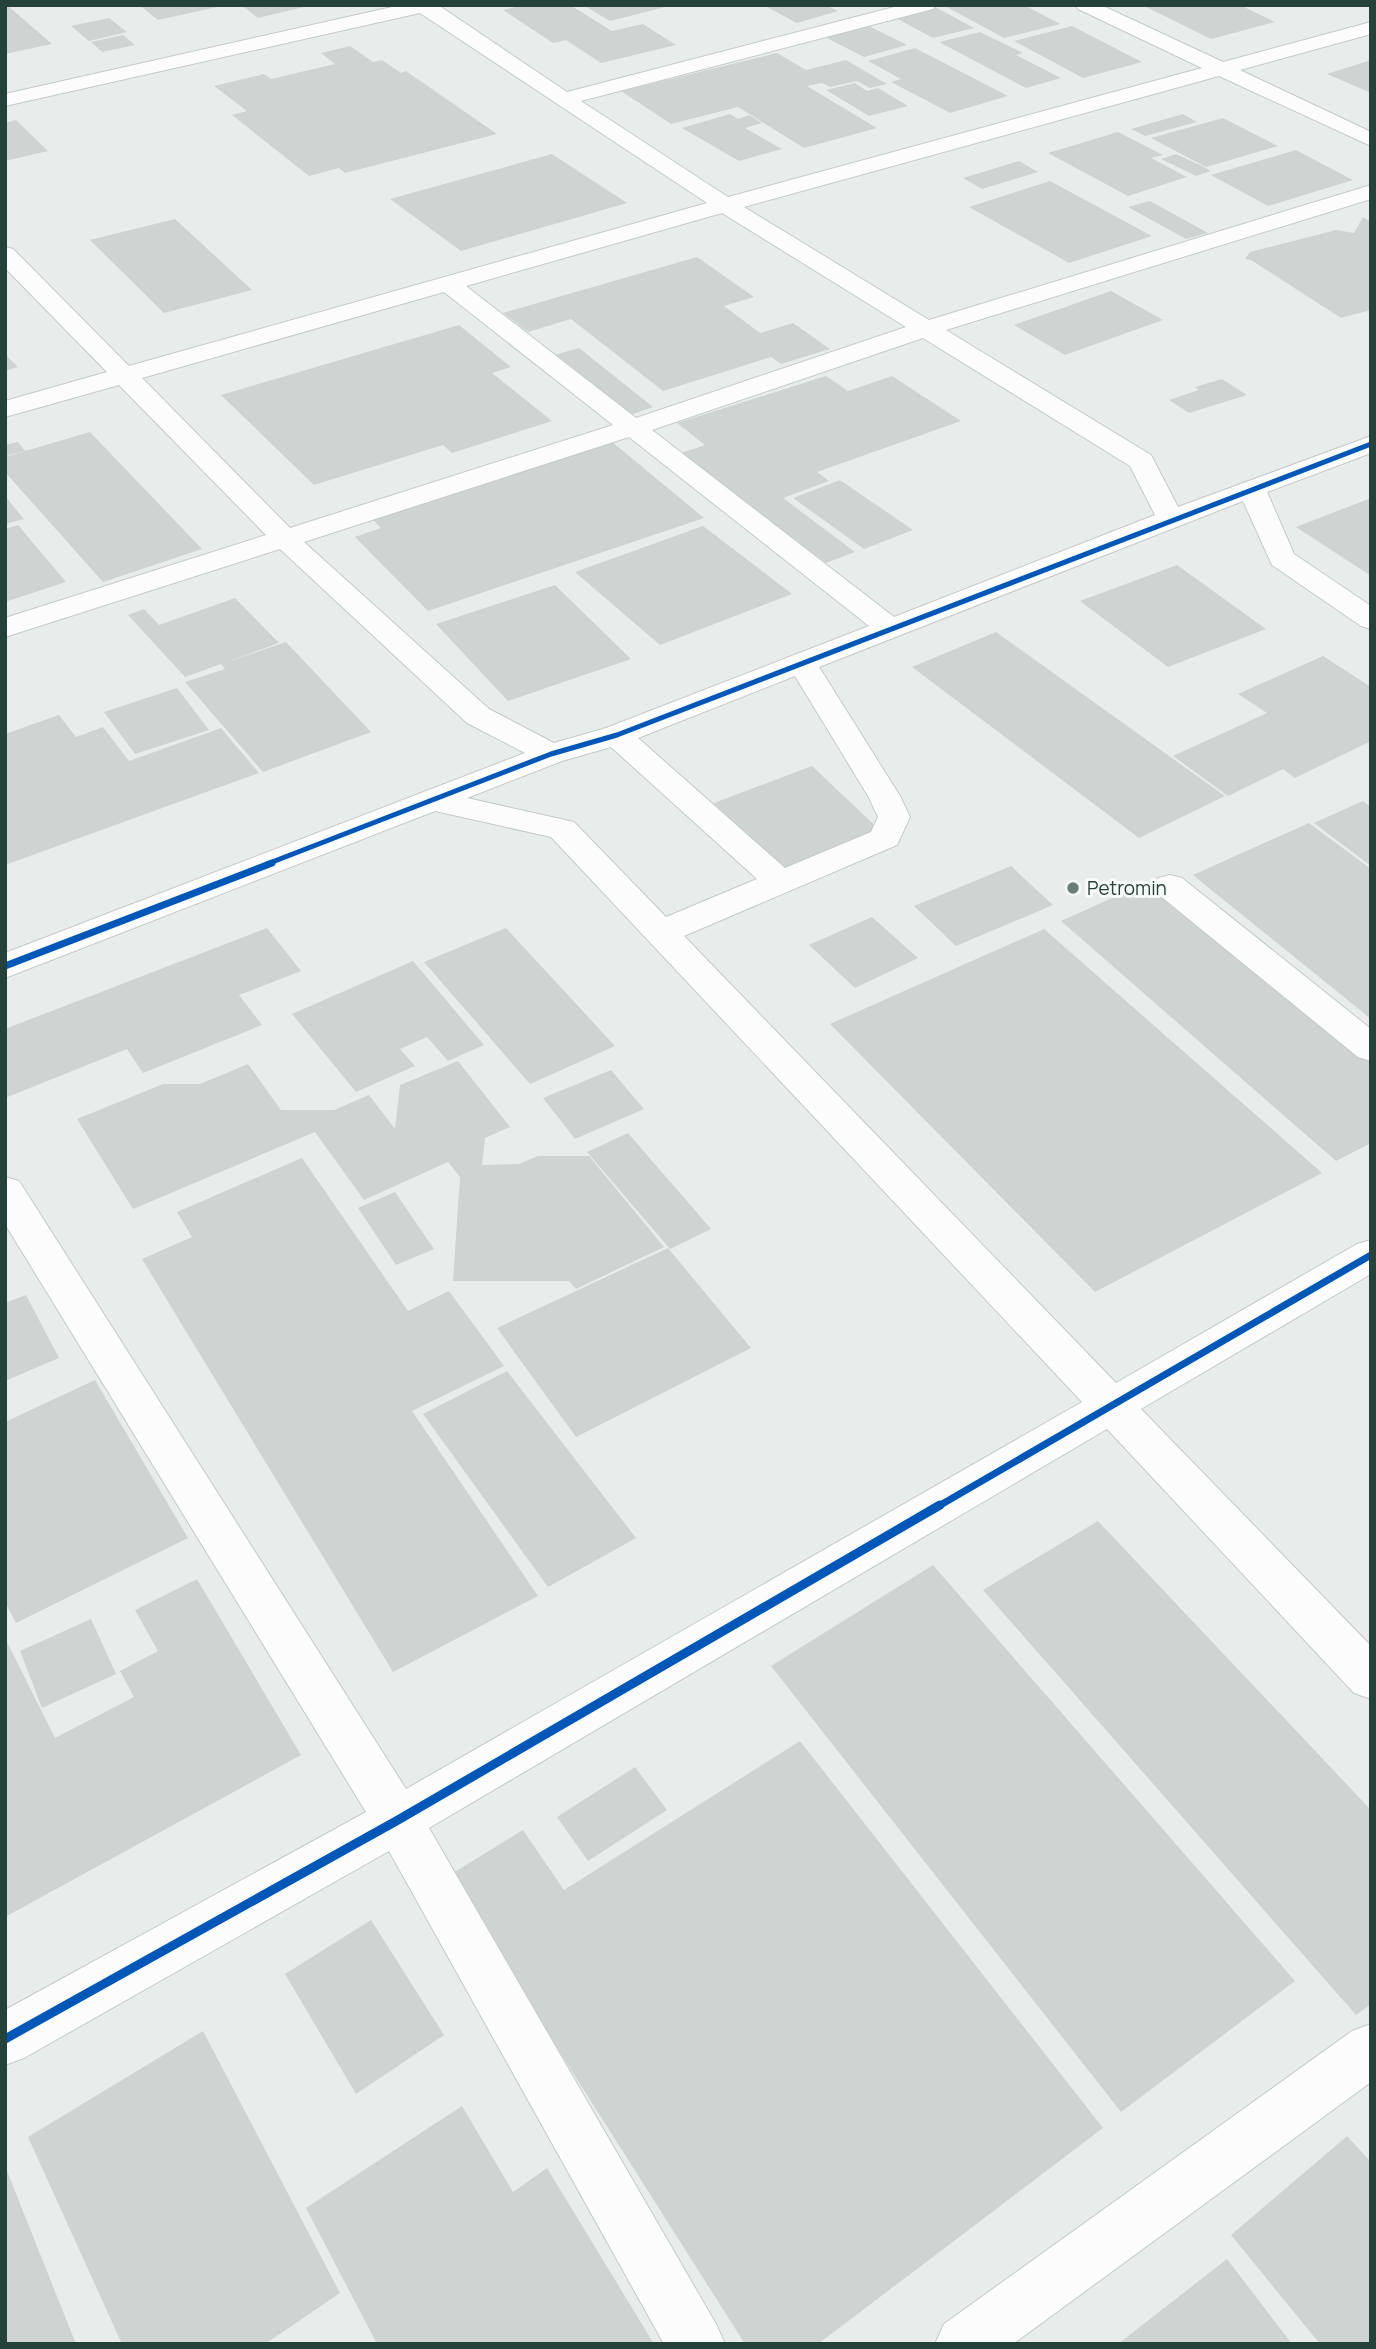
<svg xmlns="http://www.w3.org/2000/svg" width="1376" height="2349" font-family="Manrope,sans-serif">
	<rect width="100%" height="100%" fill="#e8edeb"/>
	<path fill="#cfd4d2" d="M5 5H7L52 44 5 54Z
		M139 5H222V6L158 20Z
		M241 5H308V6L258 18Z
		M524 5H570L612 31 643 24 676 45 601 63 566 40 553 43 503 10Z
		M583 5H669V6L610 21Z
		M763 5H826L838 11 797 23Z
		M949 5H1024L1060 24 1004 38 945 6Z
		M1142 5H1240L1275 22 1211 39Z
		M935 7 974 28 933 38 894 17Z
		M109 18 127 32 89 41 71 26Z
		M865 24 907 45 864 57 823 36Z
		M1072 26 1142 62 1083 78 1014 41Z
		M980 32 1023 53 1016 55 1061 78 1026 88 939 42Z
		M123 35 135 45 102 52 91 42Z
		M350 46 373 62 382 60 401 73 406 71 497 134 345 173 339 168 309 176 232 115 247 111 214 86 264 74 271 79 335 64 321 53Z
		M915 48 1008 96 950 113 891 82 901 79 868 61Z
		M777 53 806 70 846 60 887 84 870 88 857 81 830 87 822 83 807 86 877 128 804 148 738 107 671 124 621 91Z
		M1371 60V93L1327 74Z
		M855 83 867 91 878 88 908 106 869 116 826 90Z
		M730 114 738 119 749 115 762 123 745 128 782 149 739 161 682 128Z
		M1183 114 1197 122 1145 136 1131 129Z
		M1223 118 1278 146 1206 167 1151 138Z
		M16 120 48 151 5 161V123Z
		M1118 132 1163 155 1151 158 1187 177 1128 196 1048 153Z
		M1296 150 1353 180 1268 206 1211 175Z
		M552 154 627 203 461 251 390 199Z
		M1176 154 1202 166 1211 171 1196 176 1161 159Z
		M1019 161 1038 172 982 189 963 178Z
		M1050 181 1152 236 1069 263 969 207Z
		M1150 201 1208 233 1186 239 1128 207Z
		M1363 217 1371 222V310L1341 318 1251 260 1245 259 1250 252 1336 230 1354 233Z
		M175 219 252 290 164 313 90 240Z
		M697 257 754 297 724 306 760 333 793 323 830 349 781 364 771 357 663 391 571 319 528 332 503 313Z
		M1111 291 1163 320 1065 355 1014 325Z
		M459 325 511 367 492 373 552 421 452 453 443 445 314 485 221 395Z
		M579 348 653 407 627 416 554 355Z
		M5 354 18 367 5 371Z
		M826 376 848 391 892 376 961 421 817 472 829 481 783 498 855 552 826 563 681 453 705 445 677 423Z
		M1222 379 1247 395 1189 413 1169 400 1199 390 1195 387Z
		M90 432 202 549 103 582 5 472V457Z
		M611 441 704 518 428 611 355 537 381 528 370 517Z
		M18 442 25 451 5 456V445Z
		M840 480 913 530 864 549 793 498Z
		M5 496 24 519 5 524Z
		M1371 498V576L1296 527Z
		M18 525 66 582 5 602V529Z
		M703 526 792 594 660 645 575 572Z
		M1177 565 1266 629 1168 667 1080 601Z
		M555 585 631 659 508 701 436 624Z
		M235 598 279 643 224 663 286 642 371 732 263 772 185 682 225 669 221 664 185 677 128 615 144 609 159 625Z
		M996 632 1225 796 1139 838 912 667Z
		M1323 656 1371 687V741L1295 778 1283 769 1228 796 1173 756 1267 713 1238 694Z
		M177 688 209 730 135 754 104 712Z
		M59 715 76 737 103 727 129 761 221 728 259 773 5 865V734Z
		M812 766 885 835 786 874 714 803Z
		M1363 801 1371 807V866L1314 823Z
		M1309 823 1371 869V1019L1193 875Z
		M1011 866 1053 905 956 946 914 906Z
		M1152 880 1371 1060V1143L1336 1161 1061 921Z
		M872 917 918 958 855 988 809 945Z
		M267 928 301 971 239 995 262 1025 143 1073 127 1049 5 1098V1029Z
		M506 928 615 1046 530 1084 424 962Z
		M1044 929 1322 1173 1095 1292 830 1024Z
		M413 961 484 1045 448 1061 427 1037 400 1049 415 1066 356 1092 292 1014Z
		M458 1061 510 1127 485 1138 482 1165 519 1164 538 1156H589L664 1247 576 1289 569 1281H453L460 1177 448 1162 364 1200 315 1132 133 1209 77 1119 163 1084H200L248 1064 281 1110H334L369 1095 395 1129 400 1085Z
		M611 1070 644 1109 575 1139 543 1098Z
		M628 1133 711 1229 670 1249 587 1152Z
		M302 1158 408 1311 449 1291 504 1366 412 1411 538 1596 393 1672 142 1259 192 1237 177 1212Z
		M395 1192 434 1249 396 1265 358 1208Z
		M668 1248 751 1348 576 1437 497 1328Z
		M26 1295 59 1358 5 1381V1303Z
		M507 1371 636 1538 548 1587 423 1414Z
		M95 1380 188 1538 16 1623 5 1602V1422Z
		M1098 1521 1371 1810V2004L1356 2015 983 1590Z
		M933 1565 1295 1981 1121 2112 771 1666Z
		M197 1579 301 1755 5 1917V1638L55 1738 134 1697 120 1671 158 1651 135 1610Z
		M91 1619 116 1674 42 1708 20 1651Z
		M800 1741 1103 2128 818 2344H745L448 1876 523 1830 564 1890Z
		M635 1767 667 1810 588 1861 557 1817Z
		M371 1920 444 2035 356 2094 285 1974Z
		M203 2031 340 2293 265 2344H122L28 2137Z
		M462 2106 513 2192 547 2168 654 2344H377L306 2208Z
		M1347 2136 1371 2162V2344H1320L1231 2235Z
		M5 2166 76 2344H5Z
		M1227 2259 1292 2344H1118Z"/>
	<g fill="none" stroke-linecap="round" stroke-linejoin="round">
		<g stroke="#c5cac8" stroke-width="2">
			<path id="minor" d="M401 5H438L567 92 902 5H936L933 9 581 101 728 197 1202 68 1078 9 1075 5H1101L1223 62 1371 22V34L1240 70 1371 132V146L1219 76 744 207 929 320 1371 185V199L946 330 1151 455 1178 507 1371 436V453L1267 492 1294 554 1371 606V629L1361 626 1272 565 1243 501 819 667 900 796 910 817 897 845 684 936 1116 1383 1357 1244 1371 1240V1274L1141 1409 1371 1646V1699L1354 1693 1107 1429 429 1828 716 2324 725 2344H664L389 1851 24 2058 5 2065V2010L366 1812 5 1224V1177L19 1181 406 1789 1082 1402 551 837 435 811 5 978V953L525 753 467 723 280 549 5 637V618L266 535 119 385 5 417V401L107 372 5 268V247L13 249 129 366 707 203 420 13 5 106V94ZM722 213 906 327 636 418 466 286ZM444 292 613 425 290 528 142 378ZM923 338 1130 466 1155 515 894 617 652 430ZM629 437 869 626 606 728 554 743 489 709 304 542ZM795 676 868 796 878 817 871 832 785 868 638 738ZM611 747 757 879 666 917 574 822 467 798 562 761Z
				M1170 875 1182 878 1371 1029V1061L1358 1057 1158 894 1153 886 1158 878Z
				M1371 2024V2082L1013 2344H935L944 2324 1352 2031Z"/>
		</g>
		<use href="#minor" fill="#fcfcfc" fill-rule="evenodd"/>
		<g stroke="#f7fbf9" stroke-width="9">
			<path id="cycleway-far2" d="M267 864 551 754 617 735 1371 444"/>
		</g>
		<g stroke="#f7fbf9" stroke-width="11">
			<path id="cycleway-far1" d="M5 966 272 863
				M937 1507 1371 1255"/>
		</g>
		<g stroke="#f7fbf9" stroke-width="13">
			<path id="cycleway" d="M5 2039 398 1820 940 1505"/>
		</g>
		<use href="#cycleway-far2" stroke="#0057b8" stroke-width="5"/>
		<use href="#cycleway-far1" stroke="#0057b8" stroke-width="7"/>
		<use href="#cycleway" stroke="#0057b8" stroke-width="9"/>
	</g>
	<circle fill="#697e78" stroke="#f7fbf9" stroke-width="2.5" cx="1073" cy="888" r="7"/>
	<g text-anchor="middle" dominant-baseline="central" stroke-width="6" stroke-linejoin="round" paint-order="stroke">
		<g font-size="19" fill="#24423a" stroke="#f7fbf9" text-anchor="start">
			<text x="1087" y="888">Petromin</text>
		</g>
	</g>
	<rect width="1376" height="2349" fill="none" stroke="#24423a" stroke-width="14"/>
</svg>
